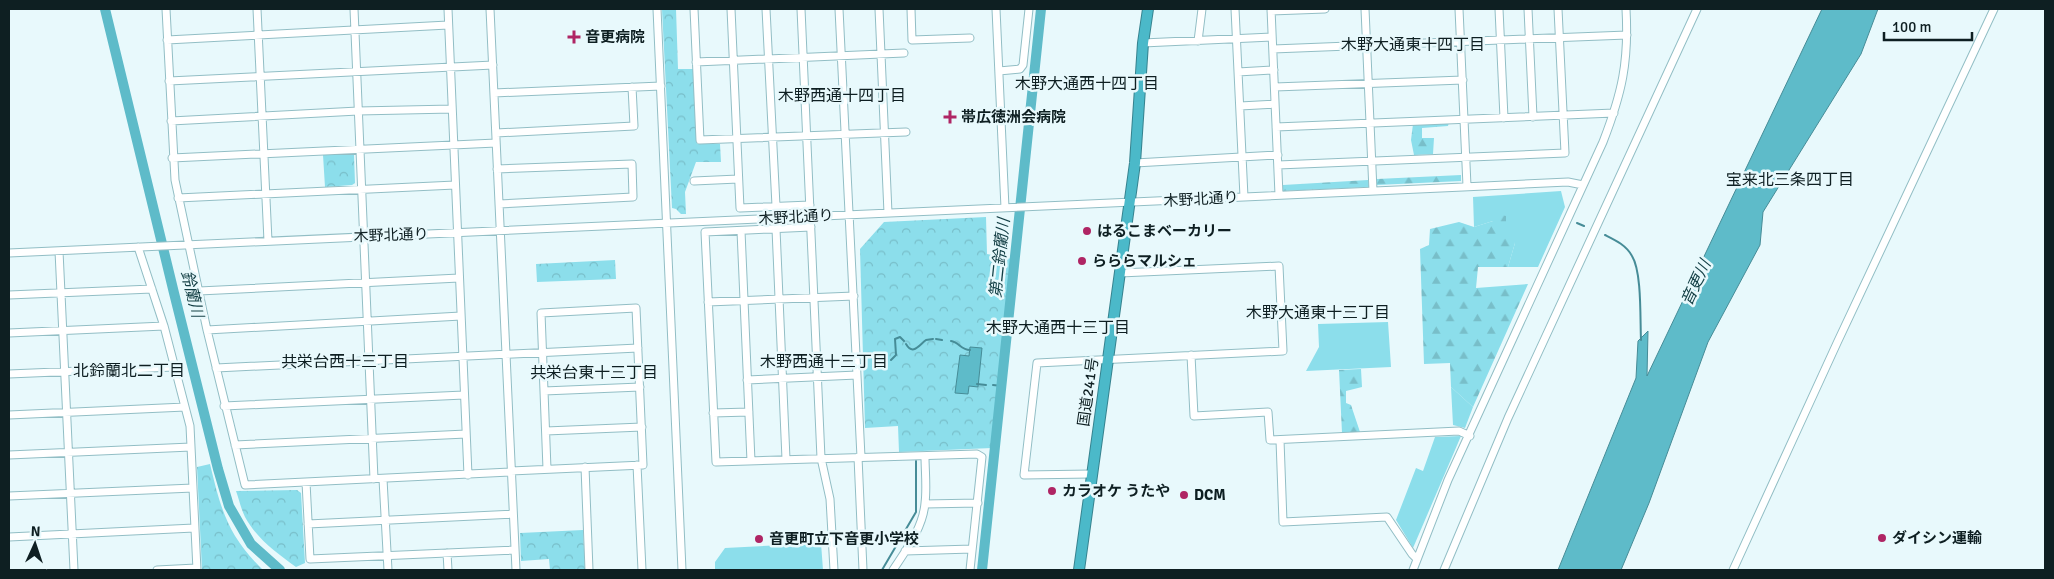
<svg xmlns="http://www.w3.org/2000/svg" width="2054" height="579" font-family="Signika,'Noto Sans JP',sans-serif">
	<defs>
		<pattern id="forest-firs" width="22" height="20" patternUnits="userSpaceOnUse" patternTransform="scale(1.25)"><rect width="22" height="20" fill="#8cdeeb"/><path d="M5 1l3.5 6h-7zM16 11l3.5 6h-7z" fill="#78bec9"/></pattern>
		<pattern id="park-crowns" width="20" height="18" patternUnits="userSpaceOnUse" patternTransform="scale(1.25)"><rect width="20" height="18" fill="#8cdeeb"/><path d="M2 6a3 3 0 1 1 6 0M12 15a3 3 0 1 1 6 0" fill="none" stroke="#78bec9"/></pattern>
	</defs>
	<rect width="100%" height="100%" fill="#e8f9fc"/>
	<path fill="#8cdeeb" d="M1561 191 1565 207 1538 267H1508L1515 243 1493 221 1474 227 1473 197Z
		M1388 322 1391 367 1306 371 1319 347 1318 324Z
		M1451 387 1473 407 1465 428 1453 425Z
		M1461 436 1413 548 1396 520 1416 468 1423 471 1435 437Z
		M821 543 823 570H715V562L725 548Z"/>
	<path fill="url(#forest-firs)" d="M1449 122 1448 126 1422 128V138H1434L1433 154 1414 155 1411 140 1413 124Z
		M1461 175V181L1377 185V179Z
		M1368 180 1369 187 1283 191V185Z
		M1497 214 1506 216V225L1513 228 1515 243 1508 267H1478L1476 288 1528 284 1473 407 1451 387 1450 363 1424 364 1420 249 1429 245 1430 229 1459 222 1474 227 1493 221Z
		M1361 369 1362 387 1346 391V403L1351 405 1360 432 1342 433 1339 370Z"/>
	<path fill="url(#park-crowns)" d="M662 9H676L678 69H694L697 144H720L721 162H696L685 192 686 214H681L676 209 672 208Z
		M351 153 354 155 355 183 352 185 325 187 323 155Z
		M986 217 987 254 1012 259 992 448 899 452 898 426 865 428 860 249 884 222Z
		M615 260 616 279 537 282 536 264Z
		M210 464C221 510 228 536 263 570H202L197 467Z
		M297 490 301 493 305 563 296 567C277 553 257 539 245 517 241 509 239 499 236 491Z
		M583 530 585 569 550 570 549 559 521 561 520 533Z"/>
	<path fill="#5ebbc9" stroke="#468c97" d="M1822 9H1878L1861 54 1763 212 1760 245 1708 342 1649 503 1621 570H1558L1636 378 1638 341 1648 331 1647 376Z
		M970 347 982 348 978 387 969 386 968 394 955 393 960 355 969 356Z"/>
	<g fill="none" stroke-linecap="round" stroke-linejoin="round">
		<path stroke="#468c97" stroke-width="2" d="M1577 223 1584 226
			M1605 235C1615 240 1626 245 1632 256 1642 272 1640 319 1641 340
			M936 339 942 340
			M951 341C959 342 961 350 970 350
			M906 344C913 356 919 345 926 340L933 339
			M891 360 896 355 895 339 900 337 904 341
			M977 384 986 385
			M993 385 1002 386
			M882 570 916 512V461"/>
		<path stroke="#5ebbc9" stroke-width="10" d="M105 9 174 293 218 469 229 506 251 544 280 570
			M982 570 1041 9"/>
		<g stroke="#92bec5" stroke-width="9">
			<path id="minor" d="M166 9 175 180 207 330 245 485 511 472
				M257 9 268 241
				M354 9 374 479
				M448 9 468 475
				M490 9 516 570
				M657 9 682 570
				M694 9 700 140 906 132
				M731 9 740 208 810 205
				M766 9 776 206
				M801 9 821 458 830 499 834 570
				M839 9 861 457
				M879 9 888 213
				M911 9 912 40 970 38
				M996 9 1005 208
				M1235 9 1244 197
				M1271 9 1279 195
				M1365 9 1373 191
				M1459 9 1467 186
				M1499 9 1504 118
				M1528 9 1533 117
				M1271 11 1325 9
				M167 40 448 25
				M1198 41 1202 9
				M1143 43 1272 37
				M1273 49 1627 35
				M696 62 904 53
				M999 71 1020 69 1023 65 1029 9
				M1238 72 1274 70
				M169 81 493 65
				M1275 87 1463 80
				M494 93 661 86
				M1240 106 1275 104
				M171 121 358 111 452 109
				M1276 127 1614 113
				M496 133 634 126 632 87
				M172 158 496 143
				M1135 163 1278 155
				M1278 165 1565 153 1558 9
				M497 169 632 164 633 197 499 204
				M694 181 738 179
				M178 198 455 185
				M811 227 705 232 716 462 977 454 982 457 970 570
				M776 229 786 459
				M741 231 751 461
				M138 247 164 326 190 426 197 570
				M59 251 74 570
				M9 253 1463 187 1568 182 1583 185
				M199 291 459 278
				M9 295 152 289
				M708 302 854 296
				M207 330 461 316
				M9 333 164 326
				M1191 355 1194 416 1268 412 1270 440 1459 431 1470 436
				M216 368 638 348
				M9 374 174 367
				M747 380 857 375
				M544 391 640 387
				M224 406 464 395
				M713 413 749 412
				M9 415 185 407
				M546 431 642 427
				M1280 440 1283 522 1387 517 1412 554 1417 559
				M235 445 466 434
				M9 455 191 447
				M858 457 863 570
				M637 465 642 570
				M585 467 589 570
				M511 471 643 465 636 308 541 313 547 469
				M1091 474 1024 475 1037 363 1283 351 1279 266 1120 273
				M383 479 388 570
				M306 482 310 559 515 550
				M9 496 193 488
				M925 504 978 503
				M308 524 513 514
				M9 537 194 528
				M905 551 972 549
				M447 553 448 570
				M157 570 196 568
				M893 570C906 550 923 528 925 503 927 488 925 471 925 456
				M1413 570 1448 480 1603 142C1622 93 1629 62 1626 9
				M1444 570 1508 418 1697 9
				M1733 570 1837 343 1994 9"/>
		</g>
		<g stroke="#36838f" stroke-width="12">
			<path id="highway" d="M1079 570 1135 163 1143 43 1148 9"/>
		</g>
		<use href="#minor" stroke="#fff" stroke-width="7"/>
		<use href="#highway" stroke="#4bb9c9" stroke-width="10"/>
	</g>
	<g fill="#af2564" stroke="#e8f9fc" stroke-width="2">
		<path d="M571.5 29.5h5v5h5v5h-5v5h-5v-5h-5v-5h5z"/>
		<path d="M947.5 109.5h5v5h5v5h-5v5h-5v-5h-5v-5h5z"/>
		<circle cx="1087" cy="231" r="5"/>
		<circle cx="1082" cy="261" r="5"/>
		<circle cx="1052" cy="491" r="5"/>
		<circle cx="1184" cy="495" r="5"/>
		<circle cx="1882" cy="538" r="5"/>
		<circle cx="759" cy="539" r="5"/>
	</g>
	<g text-anchor="middle" dominant-baseline="central" stroke-width="5" stroke-linejoin="round" paint-order="stroke">
		<g font-size="15" font-weight="bold" fill="#0e1f22" stroke="#e8f9fc" text-anchor="start">
			<text x="585" y="37">音更病院</text>
			<text x="961" y="117">帯広徳洲会病院</text>
			<text x="1097" y="231">はるこまベーカリー</text>
			<text x="1092" y="261">らららマルシェ</text>
			<text x="1062" y="491">カラオケ うたや</text>
			<text x="1194" y="495">DCM</text>
			<text x="1892" y="538">ダイシン運輸</text>
			<text x="769" y="539">音更町立下音更小学校</text>
		</g>
		<g font-size="15" fill="#0e1f22" stroke="#e8f9fc">
			<text transform="translate(1201 199) rotate(-3)">木野北通り</text>
			<text transform="translate(796 217) rotate(-3)">木野北通り</text>
			<text transform="translate(391 235) rotate(-2)">木野北通り</text>
			<text transform="translate(1088 392) rotate(-82)">国道241号</text>
		</g>
		<g font-size="16" fill="#0e1f22" stroke="#e8f9fc">
			<text x="1413" y="45">木野大通東十四丁目</text>
			<text x="1087" y="84">木野大通西十四丁目</text>
			<text x="842" y="96">木野西通十四丁目</text>
			<text x="1790" y="180">宝来北三条四丁目</text>
			<text x="1318" y="313">木野大通東十三丁目</text>
			<text x="1058" y="328">木野大通西十三丁目</text>
			<text x="345" y="362">共栄台西十三丁目</text>
			<text x="824" y="362">木野西通十三丁目</text>
			<text x="129" y="371">北鈴蘭北二丁目</text>
			<text x="594" y="373">共栄台東十三丁目</text>
		</g>
		<g font-size="16" font-style="italic" fill="#113d43" stroke="#e8f9fc">
			<text transform="translate(1000 258) rotate(-84)">第二鈴蘭川</text>
			<text transform="translate(1696 283) rotate(-65)">音更川</text>
			<text transform="translate(192 294) rotate(76)">鈴蘭川</text>
		</g>
	</g>
	<rect width="2054" height="579" fill="none" stroke="#0e1f22" stroke-width="20"/>
	<g transform="translate(35 544) rotate(3)" stroke="#e8f9fc" stroke-width="4" paint-order="stroke">
	<path d="M0-4L9 19L0 12L-9 19Z" fill="#0e1f22"/>
	<text y="-8" font-size="14" font-weight="bold" text-anchor="middle" fill="#0e1f22">N</text>
	</g>
	<path d="M1884 32v8h88v-8" fill="none" stroke="#0e1f22" stroke-width="2.5"/>
	<text x="1892" y="32" font-size="15" fill="#0e1f22" stroke="#e8f9fc" stroke-width="4" paint-order="stroke">100 m</text>
</svg>
